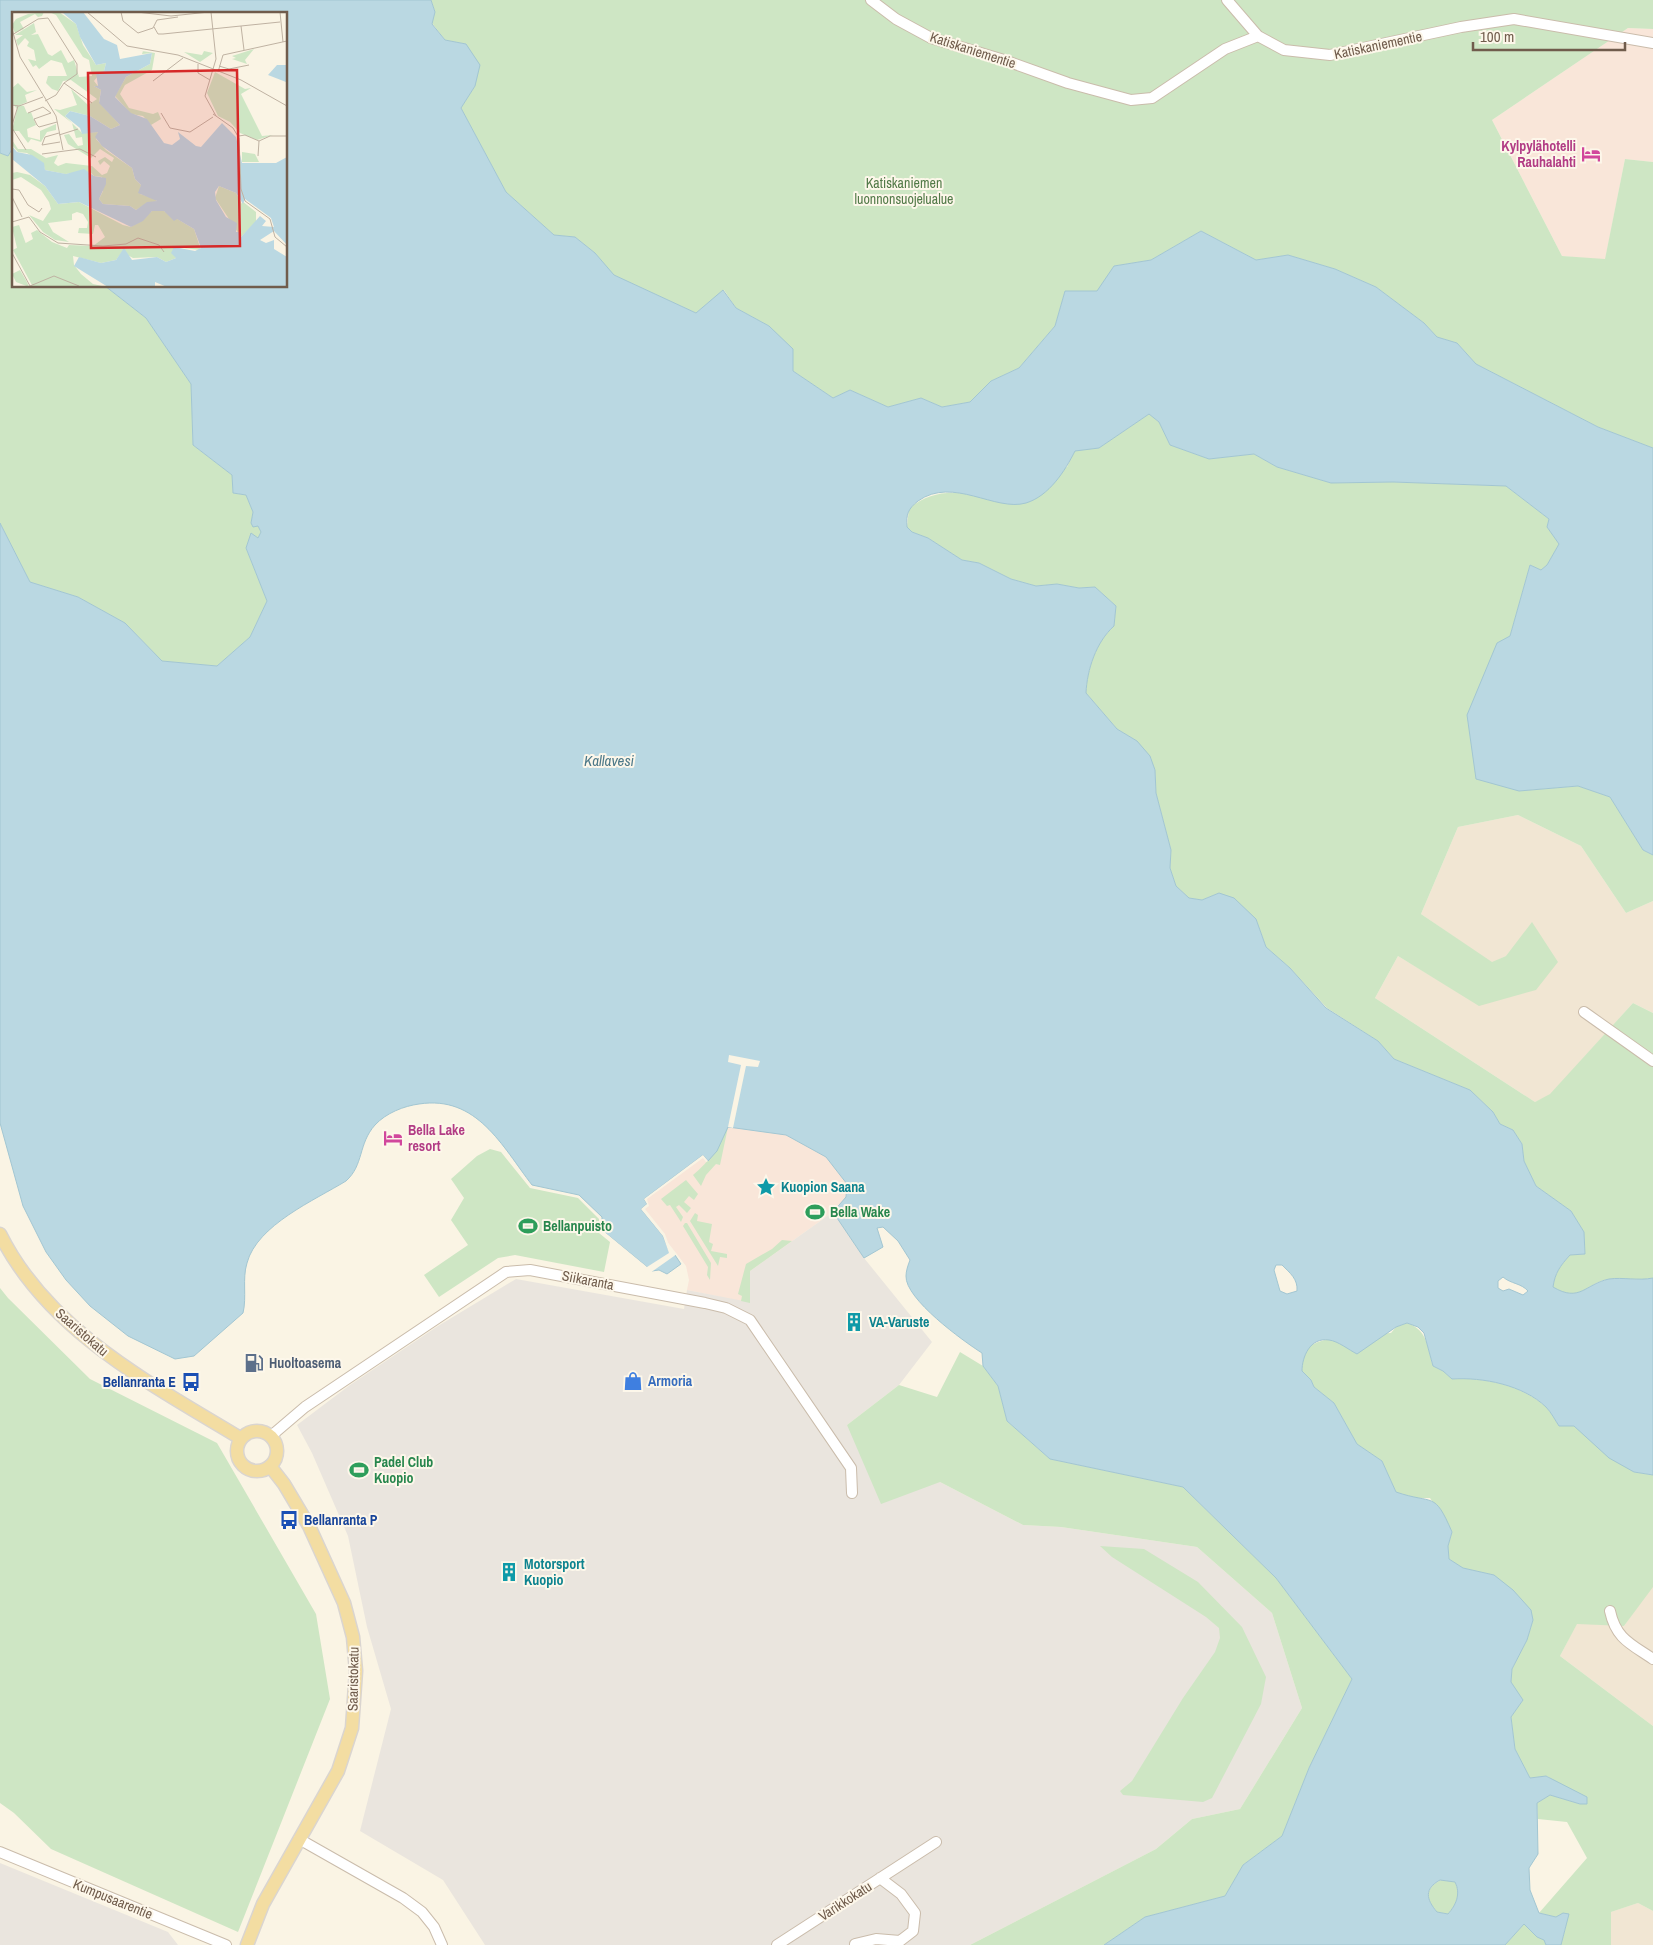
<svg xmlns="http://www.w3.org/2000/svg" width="1653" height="1945" font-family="'Archivo Narrow',sans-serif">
	<rect width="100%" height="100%" fill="#faf4e4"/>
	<path fill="#f1e6d3" d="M1518 815 1581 846 1626 913 1653 901V1013L1633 1003 1550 1095 1535 1102 1375 998 1398 956 1479 1005 1506 956 1492 963 1421 914 1458 827Z
		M1652 1586 1653 1587V1726L1560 1656 1577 1623 1624 1626Z
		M1638 1903 1653 1911V1945H1611V1912Z"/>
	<path fill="#f9e6d9" d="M1628 28 1653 29V162L1625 159 1605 260 1562 256 1492 120Z
		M728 1127 786 1135 826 1157 847 1184V1197L833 1212 750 1271V1303L687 1290 689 1280 686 1266 642 1209 644 1199Z"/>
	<path fill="#eae5de" d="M833 1212 864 1258 932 1342 899 1385 847 1425 940 1482 1023 1525 1061 1527 1197 1547 1272 1613 1302 1708 1240 1809 1192 1819 1156 1849 970 1945H485L443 1880 360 1831 391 1709 367 1627 348 1536 312 1453 297 1425 350 1385 438 1326 516 1279 684 1309 687 1290 749 1302 750 1271Z
		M0 1863 168 1932 178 1945H0Z"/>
	<path fill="#cee6c4" d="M431 0H1653V29L1628 28 1492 120 1562 256 1605 259 1625 159 1653 162V448L1598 427 1476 364 1457 343 1437 337 1424 323 1376 287 1335 269 1288 255 1256 260 1201 231 1151 260 1114 266 1098 291H1065L1055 326 1019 368 991 381 970 402 942 407 921 398 888 407 850 390 833 398 793 371 769 326 736 308 724 290 696 313 613 275 595 253 575 237 554 235 506 192 461 108 475 86 466 44 445 40 432 23 435 12Z
		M14 146V286H105L146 318 191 384 193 445 232 475 233 493 246 495 253 512 251 523 258 526 261 532 258 538 251 534 246 548 267 601 250 637 217 666 162 661 125 623 78 597 30 582 0 523V153L8 156Z
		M1149 414 1159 422 1170 445 1209 459 1254 454 1277 467 1331 483 1393 482 1506 486 1549 519 1547 527 1559 544 1547 565 1541 570 1530 565 1510 636 1519 791 1578 786 1610 797 1643 850 1653 855V901L1626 913 1581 846 1518 815 1458 827 1421 914 1492 962 1506 956 1532 922 1558 962 1536 990 1479 1006 1398 956 1375 998 1535 1102 1550 1094 1633 1003 1653 1013V1278C1638 1281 1625 1278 1610 1279 1586 1281 1583 1305 1553 1287 1555 1273 1560 1266 1570 1255L1585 1254 1584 1232 1571 1211 1536 1186 1524 1161 1522 1144 1513 1130 1500 1124 1493 1112 1470 1090 1394 1059 1378 1041 1327 1008 1290 968 1266 947 1256 919 1219 893 1202 900 1189 898 1176 886 1170 868 1171 850 1156 793 1155 770 1137 741 1117 729 1086 693C1087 670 1096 642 1114 626L1116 606 1095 587 1079 588 1057 584 1036 586 1011 579 979 563 962 560 928 538 912 532 907 527 909 508C933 490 954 490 984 497L1067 467 1075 450 1099 448Z
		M728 1127 720 1165 716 1164 706 1175 701 1186 693 1175C710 1161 718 1148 728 1127Z
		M490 1149 501 1152 530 1188 578 1198 599 1219V1233L610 1242 604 1272 515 1255 498 1258 439 1297 424 1275 468 1245 451 1220 464 1198 451 1179 477 1156Z
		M686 1180 698 1194 694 1200 689 1196 684 1202 691 1208 687 1213 679 1205 676 1207 683 1217 681 1222 670 1205 667 1206 661 1199Z
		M695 1213 698 1215 697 1221 712 1224 709 1242 713 1244 711 1251 727 1254V1258L720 1257 718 1266 690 1221Z
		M685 1223H687L711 1263 710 1280 707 1275 708 1267 683 1226Z
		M782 1240 792 1241 750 1271V1303L741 1301 742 1296 738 1294 746 1264 772 1249Z
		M0 1288 8 1298 90 1379 217 1443 316 1614 330 1699 238 1932 51 1849 14 1813 0 1803Z
		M1407 1323C1428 1330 1427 1347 1433 1366L1443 1371 1452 1379C1483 1377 1522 1385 1546 1407 1551 1412 1555 1420 1559 1426H1574L1634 1472 1653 1475V1587L1624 1626 1577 1624 1560 1656 1653 1726V1911L1638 1903 1611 1912V1945H1561L1566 1926 1556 1917 1539 1913 1587 1858 1567 1822 1538 1819 1537 1803 1550 1795 1580 1804 1587 1803 1547 1776 1530 1778 1515 1749 1511 1717 1523 1700 1511 1682 1512 1669 1527 1640 1533 1620 1494 1575 1462 1568 1449 1559 1448 1546 1452 1532 1430 1498H1413L1396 1492 1382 1461 1357 1444 1334 1403 1314 1387 1311 1380 1302 1371C1302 1364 1301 1355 1307 1349 1321 1334 1370 1335 1391 1333L1396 1327Z
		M960 1352 983 1366 998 1386 1007 1421 1050 1459 1183 1487 1276 1578 1352 1679 1309 1768 1282 1836 1243 1865 1225 1896 1145 1917 1104 1945H970L1156 1849 1192 1819 1240 1809 1302 1708 1272 1613 1197 1547 1061 1527 1023 1525 940 1482 881 1504 847 1425 899 1385 937 1397Z
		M1100 1546 1144 1549 1198 1582 1242 1627 1266 1677 1261 1704 1212 1798 1203 1802 1123 1795 1120 1791 1132 1781 1183 1698 1215 1652 1220 1638 1219 1628 1206 1617 1112 1557Z
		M1441 1880 1455 1882C1461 1894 1456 1905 1448 1914L1437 1912C1426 1899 1424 1889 1441 1880Z
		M1524 1924 1537 1937 1545 1940 1546 1945H1505Z"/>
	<path fill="#bad8e2" stroke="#a2c6d2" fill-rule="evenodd" d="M0 0H431L435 12 432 24 445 40 466 44 480 65 475 86 461 108 506 192 554 235 575 237 595 253 614 275 696 313 723 290 736 308 769 326 793 349V371L833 398 850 390 888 407 921 398 942 407 970 402 991 381 1019 368 1055 326 1065 291H1097L1114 266 1151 260 1201 231 1256 260 1288 255 1335 269 1376 287 1424 323 1437 337 1457 343 1476 364 1598 427 1653 448V855L1643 850 1610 797 1578 786 1519 791 1476 779 1467 715 1497 643 1510 636 1530 565 1541 570 1547 565 1559 544 1547 527 1549 519 1506 486 1393 482 1331 483 1277 467 1254 454 1209 459 1170 445 1159 422 1149 414 1099 448 1075 451C1065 471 1049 496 1026 503 995 512 953 476 918 501 908 509 906 514 907 527L912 532 928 538 962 560 979 563 1011 579 1036 586 1057 584 1079 588 1095 587 1116 606 1114 626C1096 642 1087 670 1086 693L1117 729 1137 741 1150 756 1155 770 1156 793 1171 850 1170 868 1176 886 1189 898 1202 900 1219 893 1234 898 1256 919 1266 947 1290 968 1326 1008 1378 1041 1394 1059 1470 1090 1493 1112 1500 1124 1513 1130 1522 1144 1524 1161 1536 1186 1571 1211 1584 1232 1585 1254 1570 1255C1560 1266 1555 1273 1553 1287 1580 1303 1585 1284 1609 1279 1623 1277 1638 1281 1653 1278V1475L1634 1472 1609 1458 1574 1426H1559C1555 1420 1551 1412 1546 1407 1523 1385 1483 1377 1452 1379L1443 1371 1433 1366 1424 1333 1418 1327 1407 1323 1396 1327 1357 1354C1349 1350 1338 1341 1329 1340 1310 1337 1302 1357 1302 1371L1311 1380 1314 1387 1334 1403 1357 1444 1382 1461 1396 1492C1434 1505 1434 1490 1452 1532L1448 1546 1449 1559 1463 1568 1494 1575 1513 1590 1531 1610 1533 1620 1527 1640 1512 1669 1511 1682 1523 1700 1511 1717 1515 1749 1530 1778 1546 1776 1587 1797V1804H1580L1550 1795 1537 1803 1538 1854 1529 1868 1530 1890 1539 1913 1556 1917 1563 1913 1569 1914 1561 1945H1546L1544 1940 1537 1937 1524 1924 1505 1945H1104L1145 1917 1225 1896 1243 1865 1282 1836 1309 1768 1352 1679 1276 1578 1183 1487 1050 1459 1007 1421 998 1386 983 1366 982 1353C963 1341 905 1299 906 1276 906 1271 908 1265 910 1260L898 1241 883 1227 877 1228 883 1247 864 1258 833 1212 846 1197 847 1184 826 1157 786 1135 728 1127 717 1151 708 1161 703 1155 644 1199 647 1204 641 1209 663 1236 670 1253 675 1255 681 1264 667 1274 659 1270 652 1271 602 1230V1217L579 1195 532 1185C502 1146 477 1095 419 1104 404 1106 386 1113 375 1125 358 1144 364 1165 346 1181 315 1200 257 1225 247 1263 242 1279 247 1297 243 1313L194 1356 175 1359 128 1336 90 1306 66 1280 46 1252 23 1206 0 1123V523L30 582 78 597 125 623 162 661 217 666 250 637 267 601 246 548 251 533 258 538 261 532 258 526 253 527 251 523 253 512 246 495 233 493 232 475 193 445 191 384 146 318 105 286H286V14H14V146L8 156 0 153ZM1276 1265H1282C1290 1273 1298 1279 1297 1291L1287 1294 1280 1291 1274 1270ZM1503 1277C1511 1284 1521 1283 1528 1291L1523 1295 1509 1289 1503 1291 1498 1288V1281ZM1440 1880 1455 1882C1461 1894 1456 1905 1448 1914L1437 1912C1426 1899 1424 1889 1440 1880Z"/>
	<path fill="#faf4e4" d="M729 1055 760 1061 758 1067 746 1066 733 1128 728 1127 741 1065 728 1062Z
		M703 1155 708 1161 706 1162 703 1158 647 1199 649 1206 645 1209 665 1234 671 1251 677 1254 650 1273 601 1231 602 1230 647 1267 669 1253 663 1236 641 1209 647 1204 644 1199Z"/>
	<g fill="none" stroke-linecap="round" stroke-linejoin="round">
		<g stroke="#cabcab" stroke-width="12">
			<path id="minor" d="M871 0 896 19 931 38 1004 60 1068 83 1131 100 1152 98 1225 49 1258 36 1284 50 1330 55 1461 27 1514 19 1653 43
				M1227 0 1258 36
				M1584 1012 1653 1061
				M271 1436 305 1407 506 1272 530 1270 705 1303 726 1308 750 1320 851 1468 852 1493
				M1610 1611C1616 1639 1631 1644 1653 1659
				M299 1839 403 1898 422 1912 434 1927 442 1945
				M0 1852 226 1945
				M855 1944 876 1939 900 1941 913 1931 915 1913 901 1894 880 1878
				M777 1945 936 1842"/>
		</g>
		<g stroke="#dad5d0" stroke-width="15">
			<path id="major" d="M0 1234C48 1331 151 1384 240 1438
				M237 1451a20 20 0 1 1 40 0a20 20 0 1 1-40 0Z
				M247 1945 263 1904 338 1771 352 1728 356 1671 353 1637 344 1603 309 1526 284 1484 270 1466"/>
		</g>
		<use href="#minor" stroke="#fff" stroke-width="10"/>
		<use href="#major" stroke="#f3dda2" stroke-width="12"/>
	</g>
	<defs>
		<g id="hotel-bare" transform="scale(1.5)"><path d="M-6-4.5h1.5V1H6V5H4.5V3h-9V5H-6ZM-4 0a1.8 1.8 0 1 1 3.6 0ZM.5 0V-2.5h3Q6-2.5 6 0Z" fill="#d1479c" stroke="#fdf7ea" stroke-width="2.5" paint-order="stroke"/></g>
		<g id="sight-bare" transform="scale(1.5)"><path d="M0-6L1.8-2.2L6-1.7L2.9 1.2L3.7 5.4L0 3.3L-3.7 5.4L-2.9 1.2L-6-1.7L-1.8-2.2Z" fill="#0f9aa8" stroke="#fdf7ea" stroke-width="2.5" paint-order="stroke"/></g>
		<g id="stadium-bare" transform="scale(1.5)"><path d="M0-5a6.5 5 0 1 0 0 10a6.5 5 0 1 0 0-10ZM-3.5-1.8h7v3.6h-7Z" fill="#2e9e5b" stroke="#fdf7ea" stroke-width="2.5" paint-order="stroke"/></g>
		<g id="building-bare" transform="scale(1.5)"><path d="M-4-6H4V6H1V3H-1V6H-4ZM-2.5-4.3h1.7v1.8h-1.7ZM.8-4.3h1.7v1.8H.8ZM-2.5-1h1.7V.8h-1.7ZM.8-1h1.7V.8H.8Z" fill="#0f9aa8" stroke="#fdf7ea" stroke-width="2.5" paint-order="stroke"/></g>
		<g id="fuel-bare" transform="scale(1.5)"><path d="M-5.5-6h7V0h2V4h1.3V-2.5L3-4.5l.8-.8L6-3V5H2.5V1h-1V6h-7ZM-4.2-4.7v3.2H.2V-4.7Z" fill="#5c6f8a" stroke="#fdf7ea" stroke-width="2.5" paint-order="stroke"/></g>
		<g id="shop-bare" transform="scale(1.5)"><path d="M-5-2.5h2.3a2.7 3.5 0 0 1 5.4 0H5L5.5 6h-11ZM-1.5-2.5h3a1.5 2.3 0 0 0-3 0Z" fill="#3f7fe0" stroke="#fdf7ea" stroke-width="2.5" paint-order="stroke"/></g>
		<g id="bus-bare" transform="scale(1.5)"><path d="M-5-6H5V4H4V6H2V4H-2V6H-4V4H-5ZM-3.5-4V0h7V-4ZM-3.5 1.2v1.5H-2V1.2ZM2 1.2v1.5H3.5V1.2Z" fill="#1a4fb4" stroke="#fdf7ea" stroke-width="2.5" paint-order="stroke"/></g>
	</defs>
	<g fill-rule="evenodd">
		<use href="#hotel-bare" x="1591" y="154"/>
		<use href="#hotel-bare" x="393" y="1138"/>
		<use href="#sight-bare" x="766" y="1187"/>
		<use href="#stadium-bare" x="815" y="1212"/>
		<use href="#stadium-bare" x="528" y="1226"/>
		<use href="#building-bare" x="854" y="1322"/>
		<use href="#fuel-bare" x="254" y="1363"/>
		<use href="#shop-bare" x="633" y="1381"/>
		<use href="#bus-bare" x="191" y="1382"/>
		<use href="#stadium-bare" x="359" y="1470"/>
		<use href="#bus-bare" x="289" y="1520"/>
		<use href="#building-bare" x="509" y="1572"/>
	</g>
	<g text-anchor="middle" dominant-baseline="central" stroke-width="4" stroke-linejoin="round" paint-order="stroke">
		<g font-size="14" fill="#705c4c" stroke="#fdf7ea">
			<text transform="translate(1378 45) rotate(-12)">Katiskaniementie</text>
			<text transform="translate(973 50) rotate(18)">Katiskaniementie</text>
			<text transform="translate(588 1280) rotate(11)">Siikaranta</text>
			<text transform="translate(82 1332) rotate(41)">Saaristokatu</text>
			<text transform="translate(353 1679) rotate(-89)">Saaristokatu</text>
			<text transform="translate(113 1899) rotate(22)">Kumpusaarentie</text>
			<text transform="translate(845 1901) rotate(-33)">Varikkokatu</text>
		</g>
		<g font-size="14" font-weight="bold" fill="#b23c85" stroke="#fdf7ea" text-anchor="end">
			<text x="1576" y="146">Kylpylähotelli<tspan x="1576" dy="16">Rauhalahti</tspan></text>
			<text x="408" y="1130" text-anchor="start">Bella Lake<tspan x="408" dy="16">resort</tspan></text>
		</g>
		<g font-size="14" fill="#527a48" stroke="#fdf7ea">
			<text x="904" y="183">Katiskaniemen<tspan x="904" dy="16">luonnonsuojelualue</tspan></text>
		</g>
		<g font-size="14" font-weight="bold" fill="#0d838f" stroke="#fdf7ea" text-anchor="start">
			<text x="781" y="1187">Kuopion Saana</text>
			<text x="869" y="1322">VA-Varuste</text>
			<text x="524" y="1564">Motorsport<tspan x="524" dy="16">Kuopio</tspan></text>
		</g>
		<g font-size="14" font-weight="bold" fill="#27864d" stroke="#fdf7ea" text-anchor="start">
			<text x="830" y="1212">Bella Wake</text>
			<text x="543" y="1226">Bellanpuisto</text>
			<text x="374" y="1462">Padel Club<tspan x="374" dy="16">Kuopio</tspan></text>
		</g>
		<g font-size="14" font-weight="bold" fill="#4e5e75" stroke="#fdf7ea" text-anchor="start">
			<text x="269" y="1363">Huoltoasema</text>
		</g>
		<g font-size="14" font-weight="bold" fill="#366cbe" stroke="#fdf7ea" text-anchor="start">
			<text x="648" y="1381">Armoria</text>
		</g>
		<g font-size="14" font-weight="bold" fill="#164399" stroke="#fdf7ea" text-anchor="end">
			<text x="176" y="1382">Bellanranta E</text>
			<text x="304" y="1520" text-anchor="start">Bellanranta P</text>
		</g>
		<g font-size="15" font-style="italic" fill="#4c7888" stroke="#fdf7ea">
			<text x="609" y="760">Kallavesi</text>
		</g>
	</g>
	<g transform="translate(12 12)">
		<rect width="275" height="275" fill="#faf4e4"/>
		<path d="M32 0 30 4 26 5 23 2 8 10 12 17 3 21 0 13 4 7 16 2ZM37 0H47L64 12 71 33 84 53 94 51 92 59 87 63 84 61 86 64 82 69 86 74H82L89 78 87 90 108 113 99 117 78 104 58 99 53 104 70 121 86 120 84 127 94 138 120 156 123 167 129 173 128 182 145 187 143 191 137 190 124 198 118 194 91 192 87 187 91 179 90 165 82 164 78 160 53 162 33 158 31 151 15 141 6 140 0 133V128L6 137H19L34 146 46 143 42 151 46 154 54 151 80 154 90 163 95 161 98 154 92 149 88 153 86 149 93 145 100 150 102 146 88 137 79 146 56 132 52 123 57 122 66 134 71 133 70 125 64 126 60 111 42 97 48 98 65 93 59 77 76 93 85 87 59 68 51 69 46 79 40 77 34 71 36 64H55L50 51 39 48 27 57 24 53 21 55 16 47 24 49 22 38 15 34 17 30 13 26 6 34 4 28 11 23H3L22 11 24 20 19 23 26 22 36 42 40 44 49 38 56 51 62 48 67 65 80 64 77 48 71 45 44 3ZM242 37 233 48 235 52 220 47 224 46 220 44ZM124 38 143 41 140 58 113 73 108 82 117 96 141 102 146 100 149 107 139 113 131 104 119 102 103 84 114 65 138 52 140 41 130 42 131 39ZM192 39 201 41 188 50 172 40 190 43ZM203 60 233 77 239 76 229 82 250 124 261 123 245 128 228 121 218 110 206 104 195 81ZM6 71 15 80 25 78 13 83 15 90 8 93 12 94 15 101 19 100 22 108 24 113 15 117 16 125 28 128V119L44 112V118L35 120 29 130 19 127 16 131 7 119H0L5 97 0 91V76ZM230 140 243 142 247 150H230ZM5 160 18 163 33 174 46 192 67 190 111 213 119 215 140 199H152L182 217 189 238 162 235 164 246 154 250 145 245 121 246 110 240 104 248 89 251 61 244 62 253 69 262 81 272 95 275H21L1 238 21 227 19 221 25 218 40 230 55 236 57 233 81 234 93 225 86 213H83L81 222 66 221 67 216H75L76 210 71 202 65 200 60 202V208L36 211 41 220 57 230 43 228 31 220 17 203 31 209 39 197 37 190 29 178 9 165 0 168V161ZM207 174 224 181 230 192V189L244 200V210L229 225 203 186ZM7 213 14 232 5 236 0 215ZM8 258 15 270 17 275 4 270 0 262Z" fill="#cee6c4"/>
		<path d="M71 0 92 27 105 33 108 47 140 41 138 52 114 65 103 85 119 101 135 107 152 131 160 133 168 127 166 120 184 134 189 135 210 111 224 125 230 151H264L275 145V233L262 219 248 228 254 231 262 228V237L275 245V275H155L143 270V275H96L62 254 67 245 89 251 104 248 112 236 120 248 145 245 154 250 164 246 159 241 162 235 183 239 189 236 182 217 165 207 162 209 152 199H140L131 209 119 215 67 190 46 192 33 174 0 147V134L5 140 20 143 32 151 33 158 54 162 72 157 82 164 94 166V172L87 187 91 192 118 194 124 198 135 190 145 189 126 181 129 173 123 167 120 156 90 134 83 125 86 120 70 122 68 116 53 104 58 99 78 104 99 117 108 113 87 91 89 78 82 74H86L84 61 92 59 94 51 84 53 68 25 64 12 51 1ZM207 174 224 181 231 192 233 187 259 206 262 215 250 214 254 209 248 204 229 225V220H224L225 211 214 205 204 188 203 180ZM265 53H275L274 70 256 63Z" fill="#bad8e2" fill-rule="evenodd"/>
		<path fill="none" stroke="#bfb2a2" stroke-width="1" d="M75 0 115 34 166 43 229 68 275 94M109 0 111 9 126 21 141 16 145 8 166 5M125 0 159 4 197 0M199 0 204 47 193 84 204 104 201 102M268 0 271 30M229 14 232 38M142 15 146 22H151L268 10M0 17 8 45 44 104 51 138M0 23 26 7 36 6 65 52V62L52 71 44 83 33 89M186 52V61L198 68M207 54 217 57 237 53M206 60 211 43 275 29M141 69 171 46M52 71 80 91M0 93 7 94 31 85M16 101 31 95 39 101M39 101 22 107 25 113 27 115 45 110M149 101 158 116 178 120 201 105M204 104 221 116 227 126 229 177 233 189 258 207 263 225 275 235M0 113 6 94M0 116 14 138M47 121 33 125 30 133 48 130M47 123 66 117M227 124 233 123 247 129 258 124H275M30 142 68 137 84 145M246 144 247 129M0 177 7 178 16 193 27 200 30 196M0 185 10 205M0 210 17 205 28 220 46 231 91 234 114 232 126 226 147 233 152 240M0 241 18 274M18 274 42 264 67 274"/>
		<path fill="#d62828" fill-opacity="0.15" stroke="#d62828" stroke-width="2.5" d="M225 58 228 234 79 236 76 61Z"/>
		<rect width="275" height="275" fill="none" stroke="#705c4c" stroke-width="2.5"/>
	</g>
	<path d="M1473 42v8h152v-8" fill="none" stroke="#705c4c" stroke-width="2.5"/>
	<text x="1480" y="42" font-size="15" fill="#705c4c" stroke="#fdf7ea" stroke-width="4" paint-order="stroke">100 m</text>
</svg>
